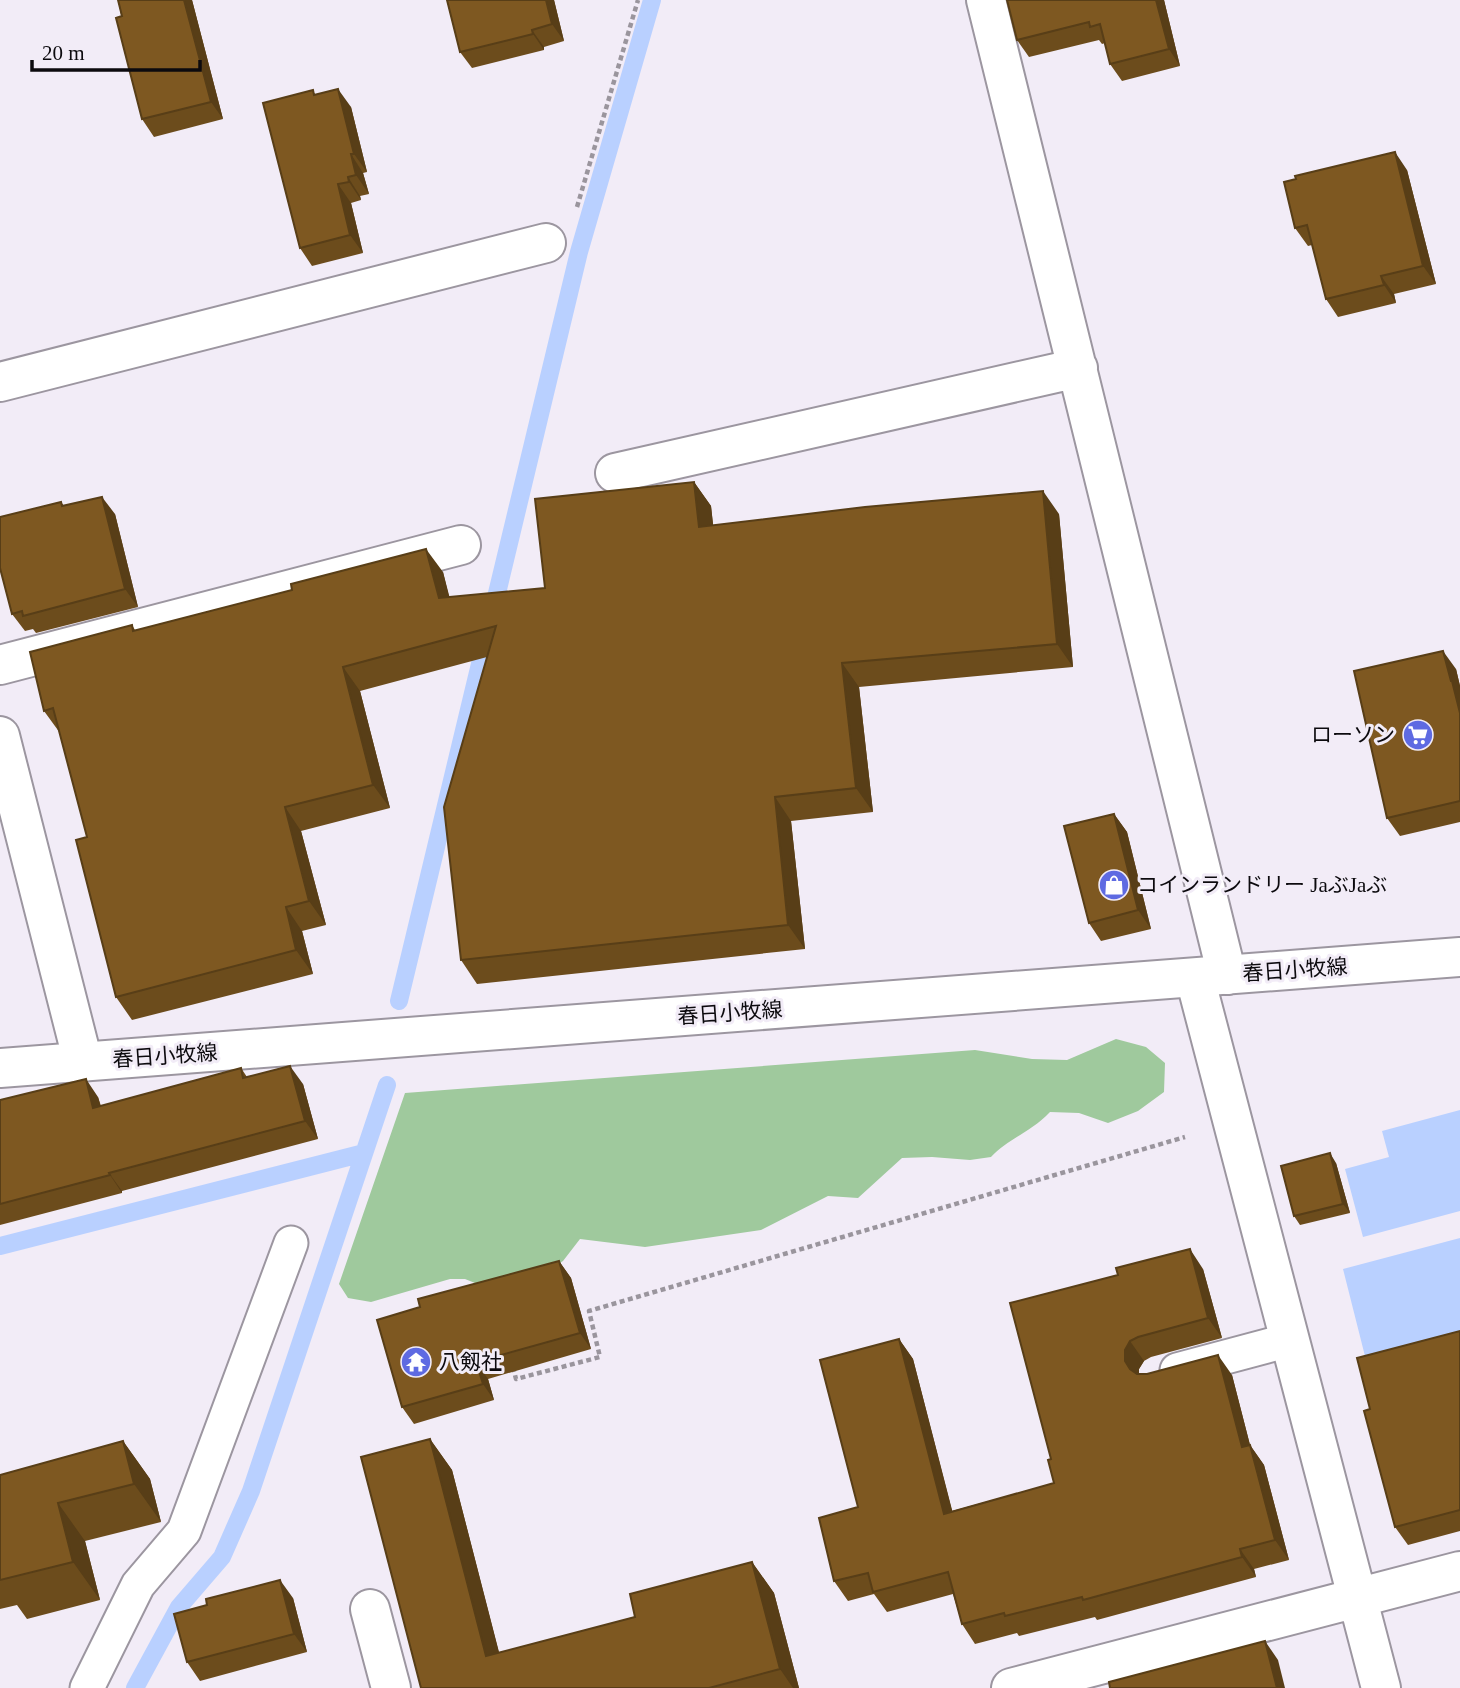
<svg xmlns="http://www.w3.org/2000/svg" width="1460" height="1688" font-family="'Times New Roman','Noto Sans JP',serif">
	<rect width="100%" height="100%" fill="#f2ecf7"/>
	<path fill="#9fc99d" d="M1116 1039 1146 1047 1165 1063 1164 1092 1138 1111 1108 1123 1079 1113 1050 1112C1030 1133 1009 1138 991 1157L970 1160 932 1157 902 1158 858 1198 828 1196 761 1230 645 1247 580 1239 563 1261 530 1281 480 1285 465 1279H450L371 1302 348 1298 339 1284 405 1093 975 1050 1032 1059 1067 1060Z"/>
	<path fill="#b9d0ff" d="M1460 1110V1211L1363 1237 1345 1169 1389 1157 1382 1131Z
		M1460 1238V1348L1369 1372 1343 1269Z"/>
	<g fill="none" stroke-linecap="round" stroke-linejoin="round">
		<path stroke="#b9d0ff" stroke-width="18" d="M399 1001 579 252 652 0
			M0 1246 364 1153
			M135 1688 179 1607 222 1557 251 1491 387 1085"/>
		<g stroke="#9c96a0" stroke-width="37">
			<path id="lane" d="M1177 1370 1289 1340
				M87 1688 138 1585 184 1531 291 1243"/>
		</g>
		<g stroke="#9c96a0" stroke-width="42">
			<path id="street" d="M986 0 1227 975
				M0 382 546 243
				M615 473 1078 368
				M0 665 461 545
				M0 736 83 1062
				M1195 978 1381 1688
				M370 1609 391 1688
				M1011 1688 1460 1571"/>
		</g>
		<g stroke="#9c96a0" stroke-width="42">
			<path id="secondary" d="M0 1068 1460 957"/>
		</g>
		<path stroke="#9a959d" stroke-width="4.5" stroke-dasharray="5 3.5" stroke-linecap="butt" d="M577 207 638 0
			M513 1367 516 1379 600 1357 589 1311 1185 1137"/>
		<use href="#lane" stroke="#fff" stroke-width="33"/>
		<use href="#street" stroke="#fff" stroke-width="38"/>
		<use href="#secondary" stroke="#fff" stroke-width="38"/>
	</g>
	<path fill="#6c4c1c" d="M118 0H192L223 119 154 137 142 119Z
		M554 0 564 41 544 47V50L472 68 460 52Z
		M1007 0H1164L1180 66 1122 81 1110 64 1105 43 1102 44 1099 40 1029 57 1017 40Z
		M316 94 351 107 367 172 363 173 369 194 360 196 361 200 351 203 363 253 312 266 300 248Z
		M1407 170 1436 284 1394 294 1396 303 1338 317 1326 299 1312 245 1308 246 1295 228Z
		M694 482 711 506 713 525 1059 514 1073 667 859 687 873 812 791 821 805 949 477 984 461 960 487 657 360 691 390 808 301 831 326 925 302 931 313 974 132 1020 116 997 87 837 60 733 44 711 132 625 135 630 443 572 449 597 545 588Z
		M61 502 64 506 115 514 138 607 36 633 33 629 25 631 12 614Z
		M1456 669 1460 686V822L1400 836 1387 818Z
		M1114 814 1127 832 1151 929 1101 941 1089 923Z
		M241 1068 247 1077 303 1084 318 1139 122 1191V1193L0 1225V1100L98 1097 101 1106Z
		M1336 1163 1350 1213 1300 1225 1294 1216Z
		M559 1261 571 1278 591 1349 488 1379 494 1400 414 1424 402 1407 420 1307Z
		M1203 1269 1222 1338 1151 1357 1144 1361 1139 1369V1374L1232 1375 1250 1445 1264 1465 1289 1560 1254 1569 1256 1577 1097 1620 1095 1617 1019 1636 1017 1633 975 1644 962 1624 953 1594 887 1612 874 1594 848 1601 834 1581 858 1507 899 1339 913 1359 952 1511 1054 1483 1051 1459 1010 1303Z
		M1460 1331V1531L1408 1545 1395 1527 1370 1409Z
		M430 1439 452 1470 499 1653 635 1617 752 1562 774 1593 799 1688H421Z
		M123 1441 150 1479 161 1522 85 1541 100 1600 27 1619 17 1605 0 1609V1475Z
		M293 1598 307 1652 200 1681 187 1662Z"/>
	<path fill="#583e17" d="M184 0H192L223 119 211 102Z
		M546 0H554L564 41 552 24Z
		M1156 0H1164L1180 66 1169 49Z
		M532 30 544 47V50L533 34Z
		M338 89 351 107 367 172 354 154Z
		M1395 152 1407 170 1436 284 1423 266Z
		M351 154 363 173 369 194 356 175Z
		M348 177 360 196 361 200 349 182Z
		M338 184 351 203 363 253 350 235Z
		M1381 276 1394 294 1396 303 1384 285Z
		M694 482 711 506 716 550 699 527Z
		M1043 491 1059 514 1073 667 1057 644Z
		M102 497 115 514 138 607 125 589Z
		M426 549 443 572 456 622 439 598Z
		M1443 651 1456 669 1460 686V713Z
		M842 663 859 687 873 812 856 788Z
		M343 667 360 691 390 808 373 785Z
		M775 797 791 821 805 949 788 925Z
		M285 807 301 831 326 925 309 901Z
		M1114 814 1127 832 1151 929 1138 910Z
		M286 907 302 931 313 974 296 950Z
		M290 1066 303 1084 318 1139 305 1121Z
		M86 1079 98 1097 106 1126 93 1108Z
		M1330 1153 1336 1163 1350 1213 1343 1204Z
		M109 1173 122 1191V1193L110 1175Z
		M1190 1249 1203 1269 1222 1338 1208 1318Z
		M559 1261 571 1278 591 1349 580 1333Z
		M899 1339 913 1359 958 1533 944 1514Z
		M1130 1341 1144 1361 1139 1369V1381L1125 1361V1350Z
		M1218 1355 1232 1375 1250 1445 1264 1465 1289 1560 1275 1540 1242 1447Z
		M476 1362 488 1379 494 1400 483 1384Z
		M430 1439 452 1470 508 1687 486 1656Z
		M123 1441 150 1479 161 1522 134 1484Z
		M58 1503 85 1541 100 1600 73 1562Z
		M1240 1549 1254 1569 1256 1577 1242 1557Z
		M752 1562 774 1593 799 1688H793L780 1669Z
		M280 1580 293 1598 307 1652 294 1634Z
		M1265 1641 1278 1660 1285 1688H1277Z"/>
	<path fill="#7e5821" stroke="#583e17" stroke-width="2" d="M118 0H184L211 102 142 119 116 18 122 16Z
		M447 0H546L552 24 532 30 533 34 460 52Z
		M1007 0H1156L1169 49 1110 64 1100 24 1090 27 1089 22 1017 40Z
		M338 89 354 154H351L356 175 348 177 349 182 338 184 350 235 300 248 263 103 313 90 314 95Z
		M1395 152 1423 266 1381 276 1384 285 1326 299 1307 225 1295 228 1284 182 1296 179 1295 176Z
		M694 482 699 527 865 507 1043 491 1057 644 842 663 856 788 775 797 788 925 461 960 444 807 496 626 343 667 373 785 285 807 309 901 286 907 296 950 116 997 76 840 87 837 53 708 44 711 30 652 132 625 133 631 292 590 291 584 426 549 439 598 545 588 535 499Z
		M102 497 125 589 23 616 22 611 12 614 0 568V517L61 502 62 506Z
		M1443 651 1451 681H1452L1460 713V801L1387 818 1354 671Z
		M1114 814 1138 910 1089 923 1064 826Z
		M290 1066 305 1121 109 1173 110 1175 0 1204V1100L86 1079 93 1108 241 1068 243 1078Z
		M1330 1153 1343 1204 1294 1216 1281 1166Z
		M1190 1249 1208 1318 1138 1337 1130 1341 1125 1350V1361L1130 1369 1137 1374H1147L1218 1355 1242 1447 1250 1445 1275 1540 1240 1549 1242 1557 1083 1600 1082 1597 1005 1616 1004 1613 962 1624 948 1572 873 1592 868 1573 834 1581 819 1518 858 1507 820 1360 899 1339 944 1514 1054 1483 1048 1460 1051 1459 1010 1303 1118 1275 1116 1268Z
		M559 1261 580 1333 476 1362 483 1384 402 1407 377 1320 420 1307 418 1299Z
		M1460 1331V1510L1395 1527 1364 1411 1370 1409 1357 1358Z
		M430 1439 486 1656 635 1617 630 1594 752 1562 780 1669 709 1688H421L361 1457Z
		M123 1441 134 1484 58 1503 73 1562 0 1580V1475Z
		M280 1580 294 1634 187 1662 174 1614 207 1605 206 1599Z
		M1265 1641 1277 1688H1110L1109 1682Z"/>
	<defs>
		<g id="supermarket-disc" transform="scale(1.575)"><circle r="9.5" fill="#5e6ae2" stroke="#f2ecf7"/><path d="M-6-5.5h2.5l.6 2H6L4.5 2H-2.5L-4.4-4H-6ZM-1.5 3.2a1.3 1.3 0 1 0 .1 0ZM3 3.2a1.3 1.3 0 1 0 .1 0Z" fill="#fff"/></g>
		<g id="shop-disc" transform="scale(1.575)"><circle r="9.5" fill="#5e6ae2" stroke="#f2ecf7"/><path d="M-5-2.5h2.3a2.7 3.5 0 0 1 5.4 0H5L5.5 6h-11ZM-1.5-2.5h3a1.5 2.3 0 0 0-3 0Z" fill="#fff"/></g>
		<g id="temple-disc" transform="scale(1.575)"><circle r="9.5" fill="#5e6ae2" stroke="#f2ecf7"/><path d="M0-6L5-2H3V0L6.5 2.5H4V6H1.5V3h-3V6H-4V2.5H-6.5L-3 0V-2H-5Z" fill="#fff"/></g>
	</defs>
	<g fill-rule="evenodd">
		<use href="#supermarket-disc" x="1418" y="735"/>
		<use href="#shop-disc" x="1114" y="885"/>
		<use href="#temple-disc" x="416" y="1362"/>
	</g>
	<g text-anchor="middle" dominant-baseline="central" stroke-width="6" stroke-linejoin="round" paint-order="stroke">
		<g font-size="21" fill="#0c0a0e" stroke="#f2ecf7" text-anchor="start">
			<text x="1395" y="735" text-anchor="end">ローソン</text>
			<text x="1137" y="885">コインランドリー JaぶJaぶ</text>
			<text x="439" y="1362">八剱社</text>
		</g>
		<g font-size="21" fill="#0c0a0e" stroke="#f2ecf7">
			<text transform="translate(1295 970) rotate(-4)">春日小牧線</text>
			<text transform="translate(730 1013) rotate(-4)">春日小牧線</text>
			<text transform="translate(165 1056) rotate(-4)">春日小牧線</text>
		</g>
	</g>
	<path d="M32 60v10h168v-10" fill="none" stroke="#0c0a0e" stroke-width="3.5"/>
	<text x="42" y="60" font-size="21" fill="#0c0a0e" stroke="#f2ecf7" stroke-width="5" paint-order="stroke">20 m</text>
</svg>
